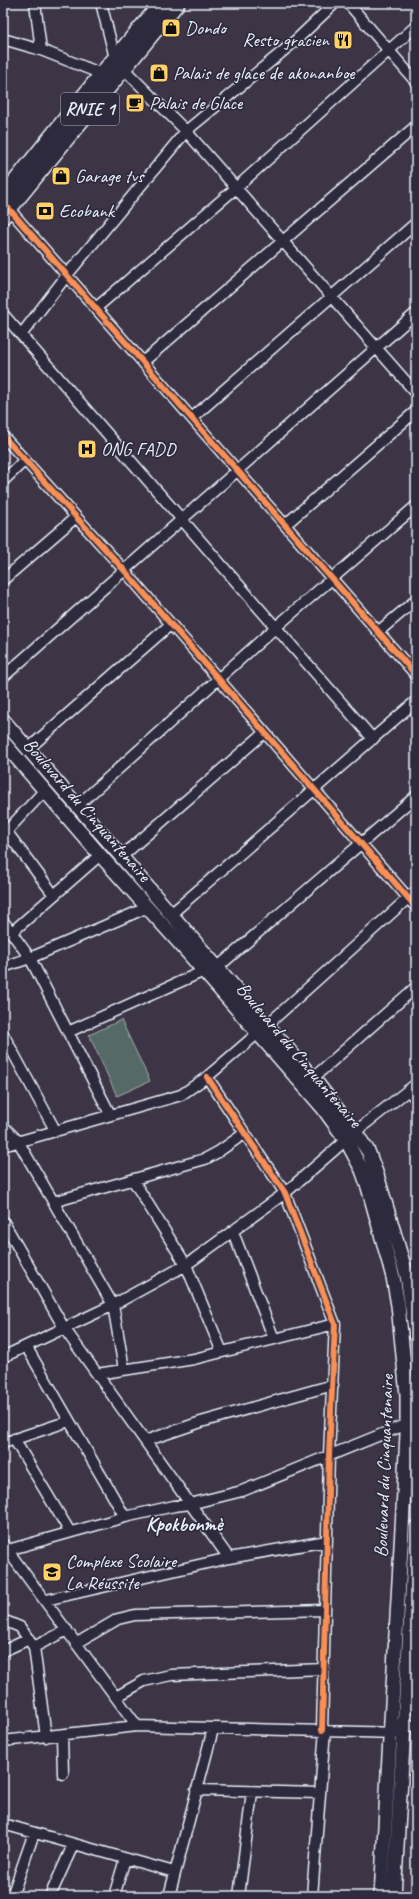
<svg xmlns="http://www.w3.org/2000/svg" width="419" height="1899" font-family="Caveat,sans-serif">
	<rect width="100%" height="100%" fill="#3d3546"/>
	<filter id="ink" filterUnits="userSpaceOnUse"><feTurbulence type="fractalNoise" baseFrequency=".025" numOctaves="2"/><feDisplacementMap in="SourceGraphic" scale="8" xChannelSelector="R" yChannelSelector="G"/><feConvolveMatrix kernelMatrix="1 2 1 2 8 2 1 2 1" color-interpolation-filters="sRGB"/></filter>
	<g filter="url(#ink)">
		<path fill="#566b65" stroke="#9faeae" d="M121 1020 150 1081 117 1096 89 1035Z"/>
		<g fill="none" stroke-linecap="round" stroke-linejoin="round">
			<g stroke="#e8f1f8" stroke-width="13">
				<path id="minor" d="M35 3 41 50
					M101 3 115 58 123 68 186 131 416 393
					M348 3 416 82
					M3 39 41 50 102 74
					M9 209 416 675
					M96 308 237 187 416 26
					M3 314 373 739
					M21 335 67 275 186 131 293 43 335 3
					M143 362 416 126
					M192 418 416 223
					M3 436 124 570 416 907
					M3 481 25 460
					M285 525 416 411
					M3 580 76 517
					M378 632 416 600
					M3 677 416 313
					M28 749 171 624
					M77 806 276 627 416 506
					M3 827 54 895
					M3 835 45 790
					M121 857 264 733
					M171 914 416 701
					M3 921 30 958 110 1114
					M11 933 100 855
					M3 967 30 958 146 908
					M218 967 416 796
					M267 1025 416 891
					M68 1032 204 971
					M3 1034 55 1130
					M207 1077 285 1193 335 1324 329 1455 322 1730
					M313 1078 416 987
					M408 1090 416 1099
					M3 1126 18 1141 113 1305 124 1369
					M3 1146 181 1095 207 1077 258 1033
					M133 1180 186 1265 222 1352
					M53 1202 205 1159 218 1152 245 1133
					M3 1221 64 1328 229 1558
					M233 1232 274 1339
					M26 1346 125 1517
					M3 1357 113 1305 186 1265 285 1193 355 1132 416 1084
					M97 1374 194 1359 335 1324
					M14 1439 70 1532
					M145 1441 201 1422 333 1385
					M3 1443 69 1421
					M3 1544 137 1726
					M8 1550 125 1517 174 1506 190 1504 242 1491 407 1424
					M46 1600 229 1558 327 1541
					M3 1620 20 1627 34 1647 46 1737
					M77 1643 118 1619 135 1615 325 1610
					M34 1647 67 1630
					M3 1651 29 1639
					M116 1697 144 1681 171 1675 324 1669
					M397 1724 416 1726
					M62 1735 63 1774
					M3 1741 137 1726 398 1733
					M196 1790 320 1793
					M3 1824 174 1872
					M12 1896 34 1833
					M50 1896 73 1845
					M114 1896 125 1859
					M169 1896 213 1729
					M239 1896 252 1792
					M312 1896 325 1730"/>
			</g>
			<g stroke="#e8f1f8" stroke-width="16">
				<path id="major" d="M3 720 313 1078 355 1132 368 1151 377 1175 407 1276 416 1335
					M3 742 100 855 181 945 323 1108 346 1140 362 1170 368 1187 393 1277 398 1305 407 1395V1434L402 1529 381 1896
					M394 1896 416 1527"/>
			</g>
			<g stroke="#e8f1f8" stroke-width="18">
				<path id="highway" d="M3 197 102 74 162 3
					M3 216 177 3"/>
			</g>
			<use href="#minor" stroke="#2f2a3d" stroke-width="10"/>
			<use href="#major" stroke="#2f2a3d" stroke-width="13"/>
			<use href="#highway" stroke="#2f2a3d" stroke-width="15"/>
			<g stroke="#2f2a3d" stroke-width="8">
				<path id="cycleway" d="M9 209 416 675
					M3 436 124 570 416 907
					M207 1077 285 1193 335 1324 329 1455 322 1730"/>
			</g>
			<use href="#cycleway" stroke="#f78f57" stroke-width="6"/>
		</g>
	</g>
	<defs>
		<g id="shop-square" transform="scale(1)"><rect x="-9" y="-9" width="18" height="18" rx="4" fill="#ffd166" stroke="#2f2a3d"/><path d="M-5-2.5h2.3a2.7 3.5 0 0 1 5.4 0H5L5.5 6h-11ZM-1.5-2.5h3a1.5 2.3 0 0 0-3 0Z" fill="#111"/></g>
		<g id="restaurant-square" transform="scale(1)"><rect x="-9" y="-9" width="18" height="18" rx="4" fill="#ffd166" stroke="#2f2a3d"/><path d="M-5-6h1v4h1v-4h1v4h1v-4h1v5L-1.5 .5V6h-2V.5L-5-1ZM5-6V6H3V1.5H1.5Q1.5-4 5-6Z" fill="#111"/></g>
		<g id="cafe-square" transform="scale(1)"><rect x="-9" y="-9" width="18" height="18" rx="4" fill="#ffd166" stroke="#2f2a3d"/><path d="M-5.5-4.5H6V0H3Q3 3.5 0 3.5H-2.5Q-5.5 3.5-5.5 0ZM3-3.2v2h1.7v-2ZM-6 4.5H4V6H-6Z" fill="#111"/></g>
		<g id="bank-square" transform="scale(1)"><rect x="-9" y="-9" width="18" height="18" rx="4" fill="#ffd166" stroke="#2f2a3d"/><path d="M-6-4H6V4H-6ZM0-2.3a2.3 2.3 0 1 0 0 4.6a2.3 2.3 0 1 0 0-4.6Z" fill="#111"/></g>
		<g id="hospital-square" transform="scale(1)"><rect x="-9" y="-9" width="18" height="18" rx="4" fill="#ffd166" stroke="#2f2a3d"/><path d="M-5-5h3v3.5h4V-5h3V5h-3V1.5h-4V5h-3Z" fill="#111"/></g>
		<g id="school-square" transform="scale(1)"><rect x="-9" y="-9" width="18" height="18" rx="4" fill="#ffd166" stroke="#2f2a3d"/><path d="M0-5L7-2L0 1L-7-2ZM-4 1L0 2.5L4 1V4Q0 6-4 4Z" fill="#111"/></g>
	</defs>
	<g fill-rule="evenodd">
		<use href="#shop-square" x="171" y="28"/>
		<use href="#restaurant-square" x="343" y="40"/>
		<use href="#shop-square" x="159" y="73"/>
		<use href="#cafe-square" x="135" y="103"/>
		<use href="#shop-square" x="61" y="176"/>
		<use href="#bank-square" x="45" y="211"/>
		<use href="#hospital-square" x="87" y="449"/>
		<use href="#school-square" x="52" y="1572"/>
	</g>
	<g text-anchor="middle" dominant-baseline="central" stroke-width="3.5" stroke-linejoin="round" paint-order="stroke">
		<rect fill="#2f2a3d" stroke="#b0b5c0" stroke-width="1" x="61" y="93" width="58" height="32" rx="3"/>
		<g font-size="18" font-weight="bold" fill="#e8f1f8">
			<text x="90" y="109">RNIE 1</text>
		</g>
		<g font-size="19" fill="#e8f1f8" stroke="#2f2a3d" text-anchor="start">
			<text x="185" y="28">Dondo</text>
			<text x="329" y="40" text-anchor="end">Resto gracien</text>
			<text x="173" y="73">Palais de glace de akonanboe</text>
			<text x="149" y="103">Palais de Glace</text>
			<text x="75" y="176">Garage tvs</text>
			<text x="59" y="211">Ecobank</text>
			<text x="101" y="449">ONG FADD</text>
			<text x="66" y="1561">Complexe Scolaire<tspan x="66" dy="22">La Réussite</tspan></text>
		</g>
		<g font-size="19" fill="#e8f1f8" stroke="#2f2a3d">
			<text transform="translate(87 810) rotate(49)">Boulevard du Cinquantenaire</text>
			<text transform="translate(299 1055) rotate(50)">Boulevard du Cinquantenaire</text>
			<text transform="translate(384 1466) rotate(-88)">Boulevard du Cinquantenaire</text>
		</g>
		<g font-size="20" font-weight="bold" fill="#e8f1f8" stroke="#2f2a3d">
			<text x="184" y="1524">Kpokbonmè</text>
		</g>
	</g>
	<rect width="419" height="1899" fill="none" stroke="#2f2a3d" stroke-width="16"/>
	<rect x="8" y="8" width="403" height="1883" fill="none" stroke="#e8f1f8" stroke-width="1.5" filter="url(#ink)"/>
</svg>
